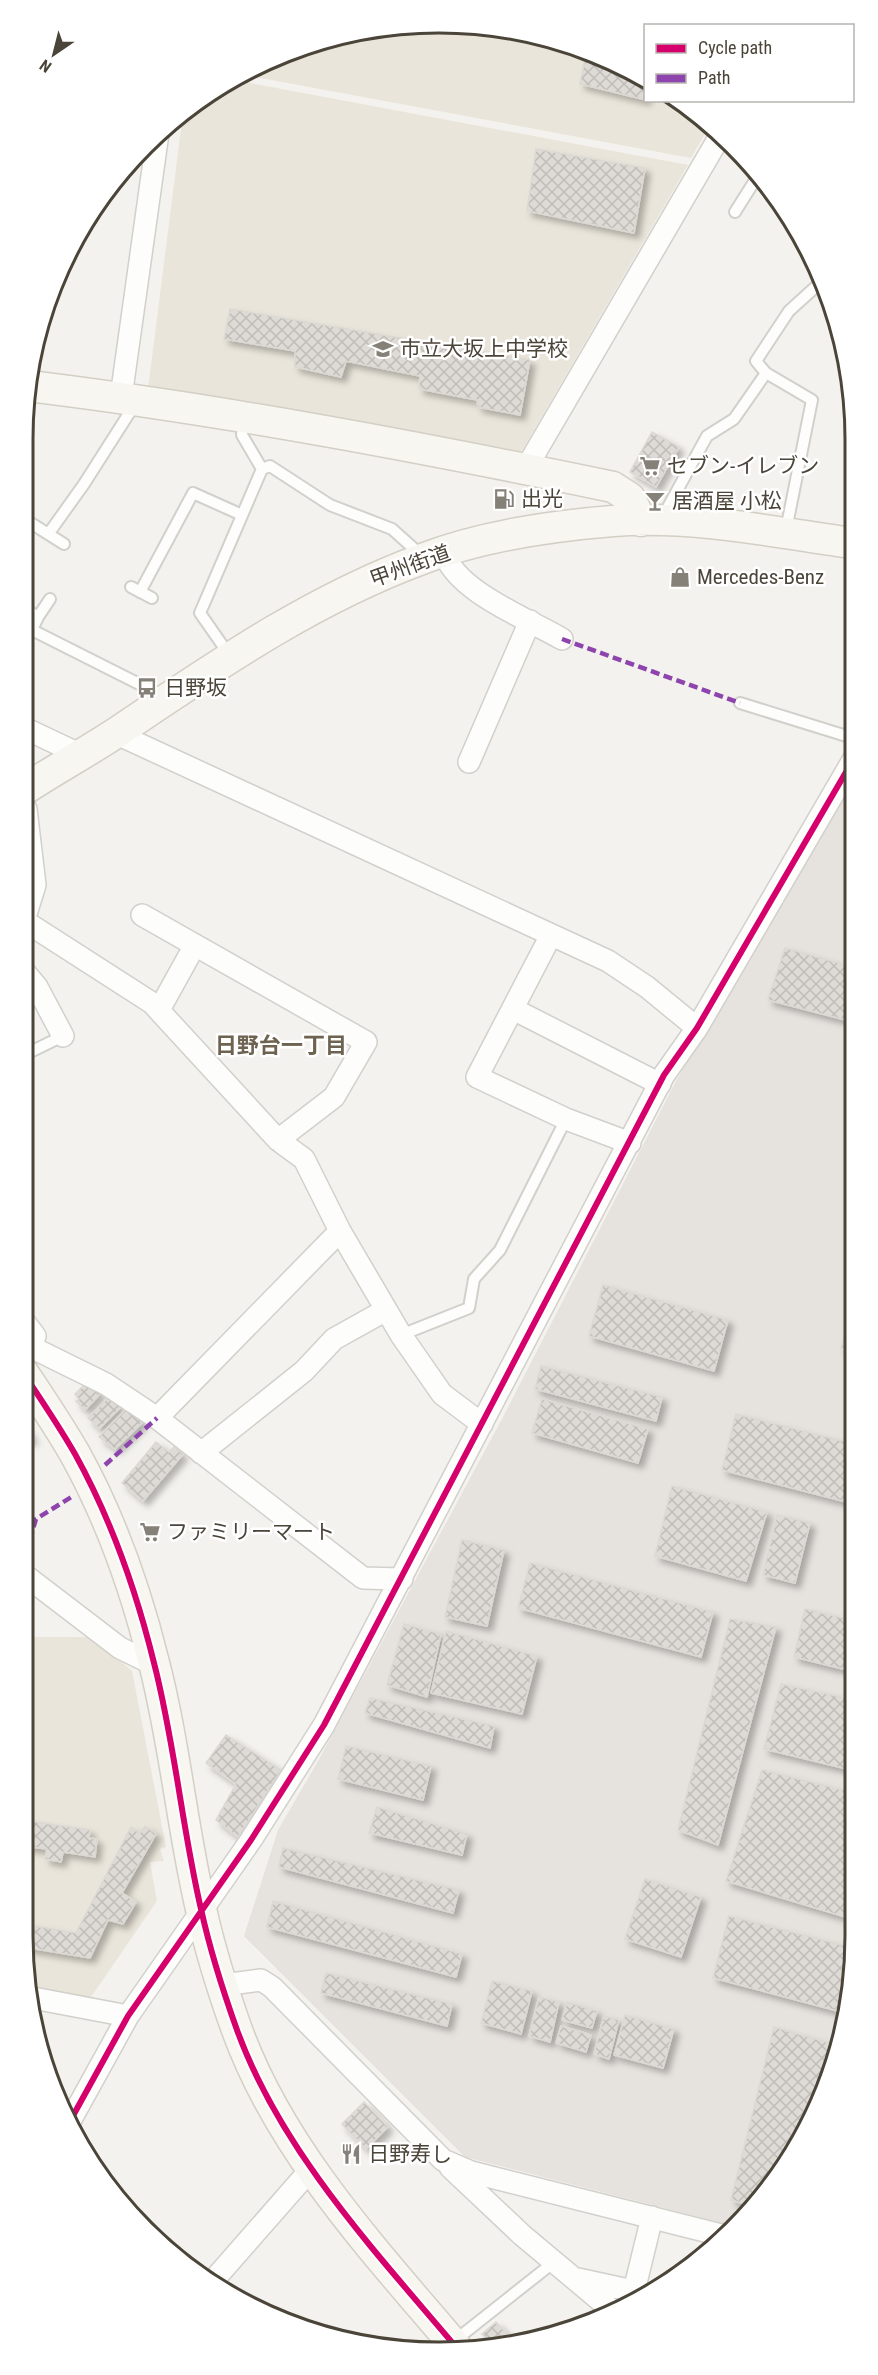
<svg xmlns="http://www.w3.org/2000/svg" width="878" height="2375" font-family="'Roboto Condensed','Noto Sans JP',sans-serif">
	<defs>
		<pattern id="building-cross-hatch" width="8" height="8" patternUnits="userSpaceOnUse" patternTransform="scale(1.5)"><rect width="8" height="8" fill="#dedbd6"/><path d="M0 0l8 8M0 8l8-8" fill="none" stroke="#c0bdb8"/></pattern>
		<filter id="shadow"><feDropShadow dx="5" dy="5" stdDeviation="3" flood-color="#0004"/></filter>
	</defs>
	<rect width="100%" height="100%" fill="#f4f2ee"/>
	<path fill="#e6e2de" d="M853 781 855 1936 841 2044 812 2121 770 2189 731 2225 465 2157 244 1936 278 1830 318 1761 503 1417 676 1081Z"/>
	<path fill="#eae5da" d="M467 23 547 37 645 81 646 100 679 101 709 127 691 158 239 74 305 44 385 26Z
		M229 79 688 165 523 449 511 459 148 389 183 113Z
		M22 1637H92L132 1671 166 1847 160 1849 164 1861 150 1862 157 1901 89 2000 32 1991 22 1936Z"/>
	<path fill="url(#building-cross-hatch)" stroke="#dcd9d4" stroke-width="1.5" filter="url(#shadow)" d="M586 54 646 81V100L580 84Z
		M536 149 645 168 634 233 527 211Z
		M230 309 530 360 520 415 478 407 477 400 419 389 420 376 346 361 341 377 295 367V351L224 339Z
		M652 432 679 447 656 487 630 472Z
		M785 948 853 967V1022L768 1000Z
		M603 1285 728 1320 714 1371 589 1336Z
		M854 1305V1351L841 1348Z
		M541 1366 662 1397 656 1421 535 1389Z
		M85 1384 92 1390 95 1387 101 1393 85 1410 76 1401 79 1399 75 1394Z
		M110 1396 121 1407 99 1429 88 1418Z
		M542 1399 648 1429 638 1463 532 1433Z
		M128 1407 143 1422 115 1449 99 1437Z
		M736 1414 854 1444V1504L722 1470Z
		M22 1423 33 1439 22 1441Z
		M156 1442 169 1452 174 1447 183 1454 143 1501 122 1483Z
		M672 1486 767 1512 746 1581 655 1556Z
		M777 1515 810 1523 795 1583 763 1575Z
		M462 1540 504 1550 487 1626 445 1617Z
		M530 1563 713 1612 701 1657 518 1608Z
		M805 1609 855 1621V1672L794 1657Z
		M730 1619 776 1627 718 1845 678 1830Z
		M404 1624 441 1634 427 1697 387 1685Z
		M446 1631 537 1656 522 1714 431 1693Z
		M781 1684 855 1700V1771L764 1749Z
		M370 1698 494 1726 490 1748 365 1713Z
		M226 1735 281 1770 238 1837 216 1820 236 1784 206 1763Z
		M346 1746 431 1766 423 1800 338 1779Z
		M762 1770 855 1793V1920L726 1881Z
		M377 1807 467 1834 462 1855 369 1833Z
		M22 1820 90 1830 89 1838 97 1839 95 1857 63 1852 61 1862 45 1859 47 1849 22 1846Z
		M145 1826 156 1834 122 1893 136 1902 123 1924 108 1920 90 1958 24 1947 22 1924 76 1933 131 1827 140 1833Z
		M283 1848 459 1890 453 1913 279 1867Z
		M645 1879 701 1897 681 1957 625 1939Z
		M273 1901 462 1954 456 1977 267 1927Z
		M729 1916 854 1948 845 2013 713 1978Z
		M326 1973 452 2004 447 2026 321 1993Z
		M492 1981 532 1991 521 2034 481 2023Z
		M539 1997 559 2002 550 2042 529 2036Z
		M567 2002 597 2011 592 2028 562 2020Z
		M625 2015 674 2029 663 2068 614 2055Z
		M604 2016 619 2020 609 2059 594 2054Z
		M561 2026 591 2035 586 2052 556 2043Z
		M774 2027 840 2046 812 2121 770 2189 751 2206 731 2200Z
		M364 2102 388 2127 366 2149 342 2124Z
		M496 2322 517 2345H493L482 2334Z"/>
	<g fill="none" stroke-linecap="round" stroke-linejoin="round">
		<g stroke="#d2d0cb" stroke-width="14">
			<path id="lane" d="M735 212 759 174
				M766 373 812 400 786 530
				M262 469 270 466 330 505 392 529 421 555
				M662 518 707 436 734 419 766 373 756 361 789 311 821 282
				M26 520 64 544
				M49 533 84 484 135 404
				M131 587 152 598
				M140 592 193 493 242 515
				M22 607 38 617 32 630 165 697
				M38 617 50 599
				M230 656 200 613 262 469 242 435 243 417
				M740 703 853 738
				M22 1056 63 1036
				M401 1335 469 1308 474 1279 500 1250 566 1119
				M453 2342 554 2262"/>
		</g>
		<g stroke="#d2d0cb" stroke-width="24">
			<path id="street" d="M121 397 158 133
				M525 470 720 136
				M444 552C455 591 528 619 562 639
				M22 727 79 754
				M115 733 608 961 647 987 697 1028
				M469 762 530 621
				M22 803 26 809 35 885 22 927
				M142 915 366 1042 334 1097 278 1140
				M22 923 26 922 152 1003 278 1140 304 1159 340 1231 401 1335 442 1394 482 1424
				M550 937 477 1077 566 1119 630 1143
				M22 969 37 987 63 1036
				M513 1009 660 1084
				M159 1010 195 945
				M22 1319 35 1336 31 1347 22 1353
				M31 1347 106 1384 157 1418 363 1578 402 1579
				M157 1418 340 1231
				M201 1453 304 1371 334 1339 386 1310
				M22 1573 120 1648 155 1665
				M223 1985 261 1980 272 1987 443 2160 471 2172 721 2235
				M33 1998 128 2016
				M69 2123 128 2016 251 1840 324 1725 664 1075 697 1028 853 760
				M450 2167 522 2235 614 2312
				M578 2279 647 2294
				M212 2282 311 2169
				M634 2291 652 2217"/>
		</g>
		<g stroke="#d3cfc5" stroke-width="33">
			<path id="secondary" d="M29 386C225 410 420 447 613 487L630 498 641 521
				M22 791C54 770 87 752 119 731 216 666 311 600 422 559 481 536 550 526 613 521 693 515 774 532 852 543
				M22 1371C40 1398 59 1426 75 1454 111 1519 136 1590 154 1663 175 1744 182 1828 201 1909 210 1950 223 1991 237 2030 281 2151 374 2250 456 2347"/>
		</g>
		<use href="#lane" stroke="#fdfdfc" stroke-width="10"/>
		<use href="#street" stroke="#fdfdfc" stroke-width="21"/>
		<use href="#secondary" stroke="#f7f6f1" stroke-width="30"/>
		<path stroke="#8e44ad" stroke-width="4.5" stroke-dasharray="9 4.5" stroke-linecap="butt" d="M562 639 740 703
			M105 1465 157 1418
			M22 1566 36 1519 73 1496"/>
		<g stroke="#fff" stroke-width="10">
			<path id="cycleway" d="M22 1371C40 1398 59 1426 75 1454 111 1519 136 1590 154 1663 175 1744 182 1828 201 1909 210 1950 223 1991 237 2030 281 2151 374 2250 456 2347
				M69 2123 128 2016 251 1840 324 1725 664 1075 697 1028 853 760"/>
		</g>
		<use href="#cycleway" stroke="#d6006c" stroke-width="6"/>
	</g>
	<defs>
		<g id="school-bare" transform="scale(1.62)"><path d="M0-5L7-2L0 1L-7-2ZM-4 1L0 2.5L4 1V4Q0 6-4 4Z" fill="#868178" stroke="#fff" stroke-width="2.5" paint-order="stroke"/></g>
		<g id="supermarket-bare" transform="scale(1.62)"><path d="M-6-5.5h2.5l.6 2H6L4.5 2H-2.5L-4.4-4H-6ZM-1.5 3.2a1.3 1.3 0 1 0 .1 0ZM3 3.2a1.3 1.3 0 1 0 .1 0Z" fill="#868178" stroke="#fff" stroke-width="2.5" paint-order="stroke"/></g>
		<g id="fuel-bare" transform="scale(1.62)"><path d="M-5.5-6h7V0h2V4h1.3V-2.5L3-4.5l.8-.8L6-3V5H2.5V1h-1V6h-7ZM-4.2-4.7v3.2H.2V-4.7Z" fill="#868178" stroke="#fff" stroke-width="2.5" paint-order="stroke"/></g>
		<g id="bar-bare" transform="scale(1.62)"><path d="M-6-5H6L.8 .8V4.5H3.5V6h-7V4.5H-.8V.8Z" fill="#868178" stroke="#fff" stroke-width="2.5" paint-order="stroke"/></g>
		<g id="shop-bare" transform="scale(1.62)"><path d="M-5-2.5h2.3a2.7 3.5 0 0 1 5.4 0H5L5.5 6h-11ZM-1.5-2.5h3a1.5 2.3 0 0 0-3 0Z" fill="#868178" stroke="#fff" stroke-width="2.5" paint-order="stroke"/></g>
		<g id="bus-bare" transform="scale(1.62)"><path d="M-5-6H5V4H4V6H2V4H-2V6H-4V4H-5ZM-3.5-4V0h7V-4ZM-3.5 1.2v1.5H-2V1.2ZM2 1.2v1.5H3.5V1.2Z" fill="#868178" stroke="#fff" stroke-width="2.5" paint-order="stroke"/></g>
		<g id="restaurant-bare" transform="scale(1.62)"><path d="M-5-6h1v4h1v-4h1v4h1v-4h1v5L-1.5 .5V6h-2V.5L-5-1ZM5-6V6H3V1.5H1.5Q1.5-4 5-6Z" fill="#868178" stroke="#fff" stroke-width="2.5" paint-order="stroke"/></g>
	</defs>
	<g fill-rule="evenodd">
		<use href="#school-bare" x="383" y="349"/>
		<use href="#supermarket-bare" x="650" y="466"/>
		<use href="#fuel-bare" x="504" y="499"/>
		<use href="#bar-bare" x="655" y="501"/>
		<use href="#shop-bare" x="680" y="577"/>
		<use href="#bus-bare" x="147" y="688"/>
		<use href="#supermarket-bare" x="150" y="1532"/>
		<use href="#restaurant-bare" x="351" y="2154"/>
	</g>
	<g text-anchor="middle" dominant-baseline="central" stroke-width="5" stroke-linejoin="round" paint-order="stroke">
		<g font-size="21" fill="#4b4439" stroke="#fff" text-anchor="start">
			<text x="400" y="349">市立大坂上中学校</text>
			<text x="667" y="466">セブン-イレブン</text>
			<text x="521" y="499">出光</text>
			<text x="672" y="501">居酒屋 小松</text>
			<text x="697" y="577">Mercedes-Benz</text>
			<text x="164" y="688">日野坂</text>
			<text x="167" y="1532">ファミリーマート</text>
			<text x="368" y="2154">日野寿し</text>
		</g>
		<g font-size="21" fill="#4b4439" stroke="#fff">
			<text transform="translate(410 566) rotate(-20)">甲州街道</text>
		</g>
		<g font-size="22" font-weight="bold" fill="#6e6250" stroke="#fff">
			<text x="281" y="1045">日野台一丁目</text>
		</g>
	</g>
	<path d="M0 0H878V2375H0ZM439 33H439A406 406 0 0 1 845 439V1936A406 406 0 0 1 439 2342H439A406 406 0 0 1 33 1936V439A406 406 0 0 1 439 33Z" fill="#fff" fill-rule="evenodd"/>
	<path fill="none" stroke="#4b4439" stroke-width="3" d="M439 33H439A406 406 0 0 1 845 439V1936A406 406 0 0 1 439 2342H439A406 406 0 0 1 33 1936V439A406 406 0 0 1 439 33Z"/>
	<rect x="644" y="24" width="210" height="78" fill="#ffffff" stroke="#b7b4b0" stroke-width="1.5"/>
	<rect x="656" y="44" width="30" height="9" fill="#d6006c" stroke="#b7b4b0" stroke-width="1.5"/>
	<text x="698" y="54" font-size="18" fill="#4b4439">Cycle path</text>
	<rect x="656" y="74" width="30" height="9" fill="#8e44ad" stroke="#b7b4b0" stroke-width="1.5"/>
	<text x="698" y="84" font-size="18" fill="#4b4439">Path</text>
	<g transform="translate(54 54) rotate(215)" stroke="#ffffff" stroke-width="4.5" paint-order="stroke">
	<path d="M0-4.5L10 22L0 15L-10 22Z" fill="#4b4439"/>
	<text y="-9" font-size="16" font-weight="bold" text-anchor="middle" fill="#4b4439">N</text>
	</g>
</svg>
